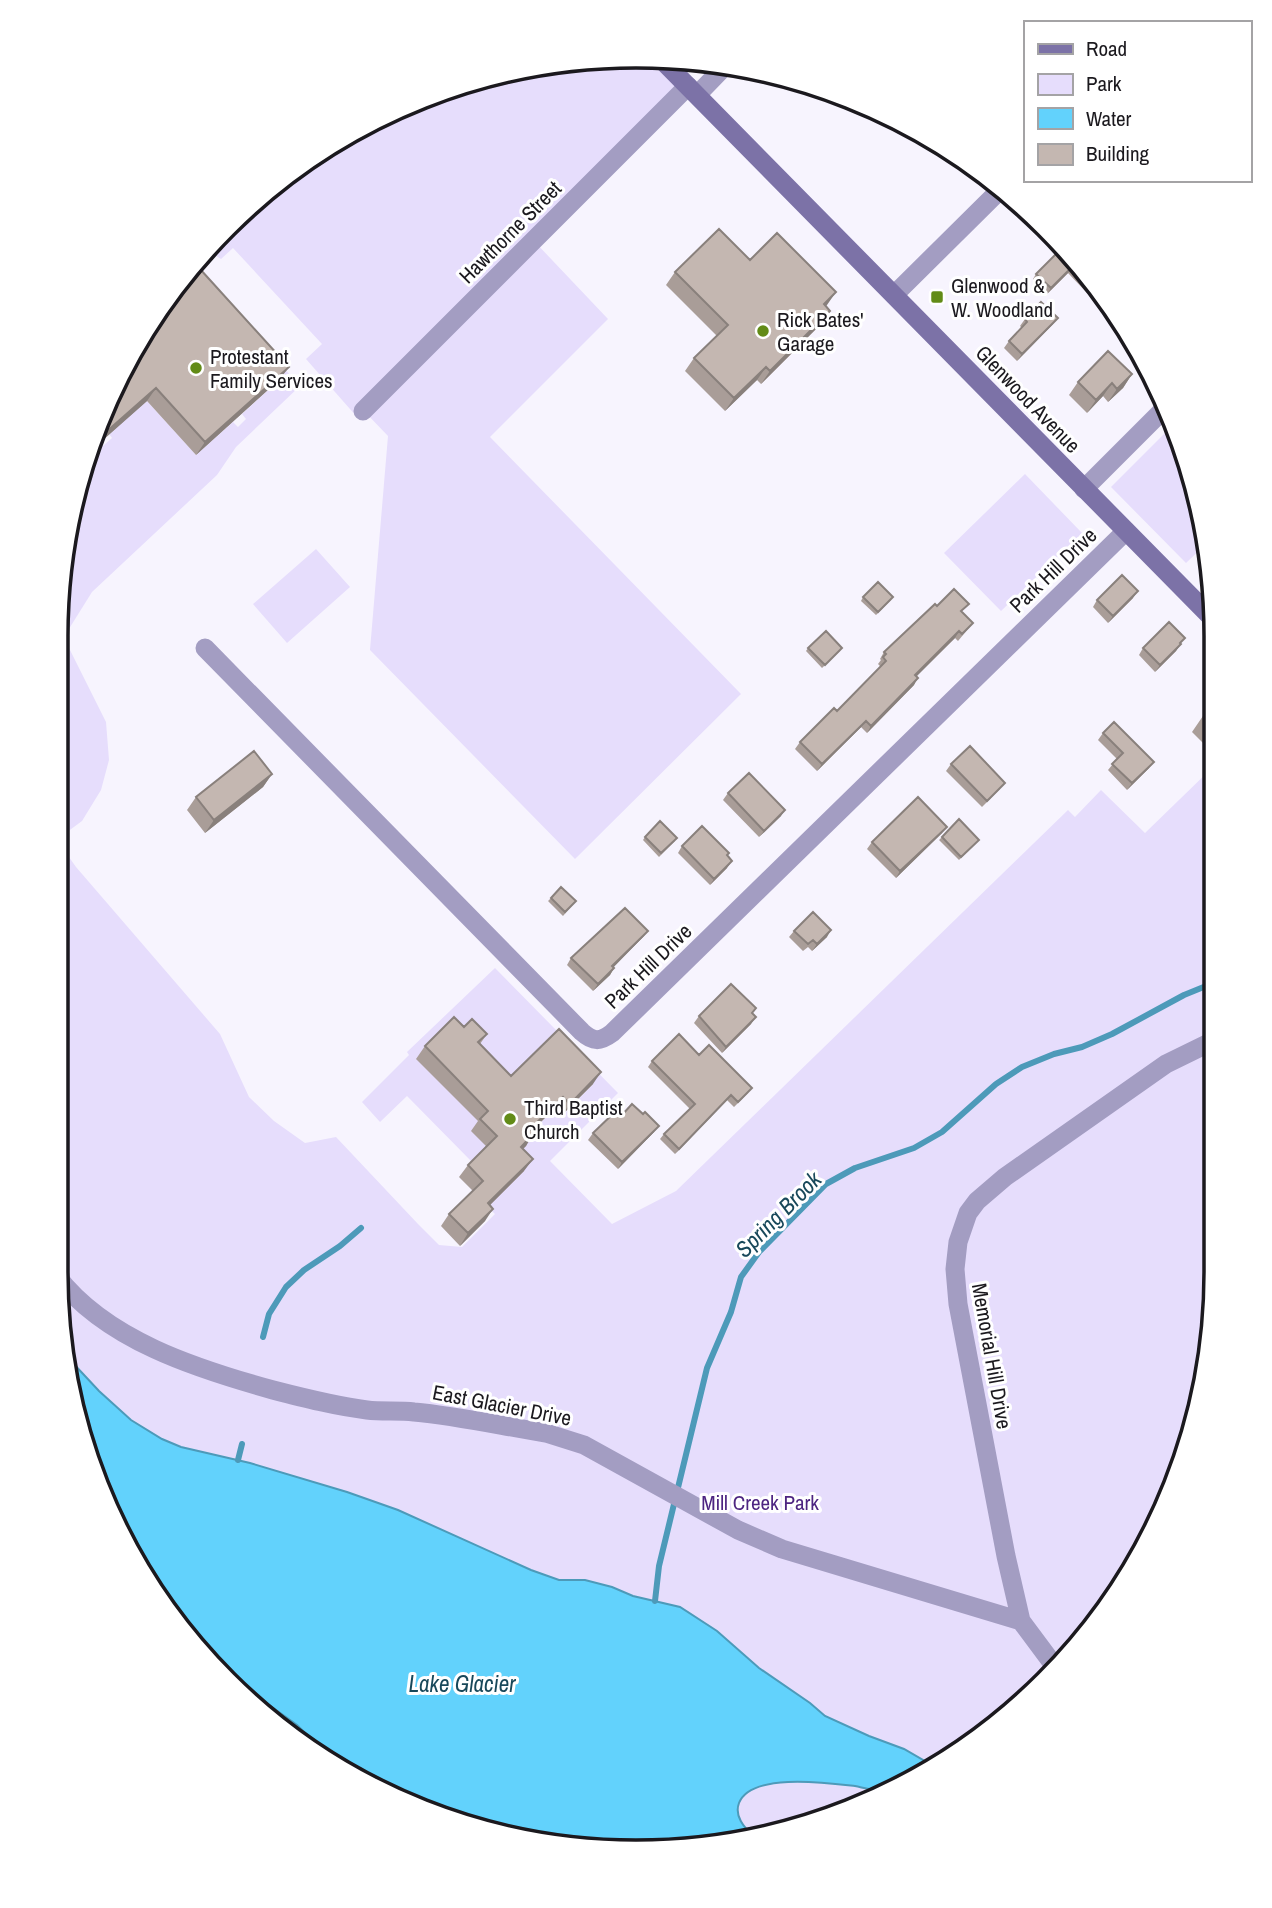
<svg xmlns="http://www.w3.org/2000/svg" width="1272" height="1908" font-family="'Archivo Narrow',sans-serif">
	<rect width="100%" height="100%" fill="#f7f4fe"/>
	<path fill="#e6ddfc" d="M598 57 661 59 688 86 534 241 608 319 490 437 741 694 575 859 370 650 388 436 364 411 357 417 306 359 322 344 233 248 221 259 205 249 283 176 380 116 486 76Z
		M193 267 300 386 236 447 217 475 92 592 67 632V644L106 722 109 760 101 790 82 821 59 838 61 560 95 447 99 443 103 446 112 438 109 434 147 401 196 455 233 422 238 427 246 419 242 414 279 380 165 305Z
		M1173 425 1196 486 1206 544 1186 563 1111 487Z
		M1025 474 1082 533 1001 611 944 553Z
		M316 549 350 587 287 643 253 604Z
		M1214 766 1211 1348 1156 1528 1072 1655 926 1774 786 1832 598 1851 414 1808 283 1732 154 1595 87 1458 56 1272 59 843 76 867 220 1034 249 1097 274 1121 305 1143 336 1137 418 1224 439 1245 462 1247 495 1214 488 1207 521 1141 554 1109 562 1116 593 1084 480 1123 488 1148 473 1163 407 1096 380 1122 362 1102 409 1055 407 1052 495 968 618 1093 550 1161 612 1224 676 1191 1068 810 1075 817 1101 790 1145 833Z"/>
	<path fill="#62d2fc" stroke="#4d9ab9" stroke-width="2" d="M71 1361 99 1391 131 1420 162 1439 181 1447 250 1463 347 1492 398 1510 531 1570 559 1580H585L612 1587 633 1596 680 1607 717 1631 759 1668 810 1703 825 1716 869 1736 904 1749 935 1767C926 1775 899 1788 887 1790 878 1792 865 1788 855 1786 829 1783 751 1772 739 1803 734 1816 744 1827 753 1836L598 1851 414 1808 336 1763 297 1725 251 1692 239 1686 154 1595 87 1458Z"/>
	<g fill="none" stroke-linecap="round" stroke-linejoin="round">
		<path stroke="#4d9ab9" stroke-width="6" d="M263 1337 269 1314 286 1287 304 1270 340 1246 361 1228
			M238 1460 242 1444
			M655 1601 659 1566 707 1368 731 1312 741 1277 759 1252 826 1184 855 1168 914 1148 942 1132 996 1084 1022 1067 1054 1054 1082 1047 1112 1034 1184 995 1211 984"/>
		<path stroke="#a39dc2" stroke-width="19" d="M697 95 727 64
			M363 411 688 86
			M1084 489 1166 407
			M205 648 582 1032C593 1042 600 1042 612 1033L1126 531
			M56 1275C105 1340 197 1369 273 1390 304 1398 335 1406 367 1410 382 1412 399 1410 414 1412 458 1416 502 1426 546 1433L584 1445 738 1530 782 1549 1021 1621
			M1056 1668 1021 1621 1006 1556 958 1304 955 1269 958 1242 968 1213 977 1201 1005 1177 1166 1064 1213 1041"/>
		<path stroke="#a39dc2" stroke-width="19" d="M894 295 1002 188"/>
		<path stroke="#7c72a7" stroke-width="19" d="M661 59 1215 621"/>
	</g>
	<path fill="#a99d98" d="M1063 247 1097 285 1088 294 1068 273 1047 294 1033 279 1036 274Z
		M750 260 826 306 830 311 821 324 761 384 757 380 725 411 685 371 694 358 717 336 666 285 675 272Z
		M1025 319 1053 324 1017 361 1004 348 1009 341 1022 328 1020 326Z
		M289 367 279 380 196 455 147 401 95 447 116 380Z
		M1132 374 1123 388 1108 402 1103 396 1087 413 1069 395 1078 382Z
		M863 597 891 600 876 615 861 601Z
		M1133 598 1108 623 1093 607 1097 600Z
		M937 606 973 623 958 641 955 638 916 676 914 685 867 733 861 727 817 771 795 749 800 742 837 711 881 667 878 664 881 660 880 659 884 652Z
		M1180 643 1176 651 1155 672 1139 655 1143 648Z
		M808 648 840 651 822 668 806 651Z
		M1214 703V751L1213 753 1192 732 1205 713Z
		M1103 733 1149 768 1127 790 1108 770 1117 759 1098 740Z
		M951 764 1000 789 982 807 946 771Z
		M272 774 263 787 205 833 187 810 196 797Z
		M728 793 781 816 759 837 723 800Z
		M942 833 896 878 867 849 872 842Z
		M645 837 675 841 659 857 643 840Z
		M942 837 976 843 959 860 939 840Z
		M682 846 727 856V868L710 885 678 853Z
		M551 898 576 901 563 916 548 901Z
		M648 931 643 937 613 967 614 968 610 975 593 991 567 965 571 958Z
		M794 931 827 937 812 951 808 947 803 951 789 937Z
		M753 1014 751 1024 722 1053 694 1023 699 1016Z
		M464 1027 487 1034 480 1044 511 1076 593 1084 561 1116 554 1109 532 1131 526 1146 523 1149 524 1171 490 1205 485 1221 460 1246 441 1226 449 1214 473 1191 459 1177 468 1165 486 1146 471 1131 478 1121 416 1059 425 1046Z
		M699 1055 748 1093 734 1107 727 1100 675 1154 660 1139 664 1134 690 1109 648 1067 652 1061Z
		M622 1115 654 1132 618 1169 588 1140 593 1133Z"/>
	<path fill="#89807c" d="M1071 268 1068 273 1047 294 1051 288Z
		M836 292 827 305 814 318 824 304Z
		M830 311 821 324 761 384 770 371Z
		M1058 318 1053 324 1017 361 1022 354Z
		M289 367 279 380 196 455 205 442Z
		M766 367 757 380 725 411 734 398Z
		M1132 374 1123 388 1108 402 1117 389Z
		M1112 383 1103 396 1087 413 1096 400Z
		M156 388 147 401 95 447 97 440Z
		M1138 591 1133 598 1108 623 1113 616Z
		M959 631 955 638 911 682 915 675Z
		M1181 644 1176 651 1155 672 1160 665Z
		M918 678 914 685 867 733 871 726Z
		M866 721 861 727 817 771 822 764Z
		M1154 762 1149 768 1127 790 1132 783Z
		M272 774 263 787 205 833 214 820Z
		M785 810 781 816 759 837 764 831Z
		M947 827 942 833 896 878 900 871Z
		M732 861 727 868 710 885 714 879Z
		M831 930 827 937 812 951 817 944Z
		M648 931 643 937 608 973 612 966Z
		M614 968 610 975 593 991 598 984Z
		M756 1017 751 1024 722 1053 726 1047Z
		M601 1072 593 1084 561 1116 570 1104Z
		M731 1095 727 1100 675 1154 679 1149Z
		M563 1097 554 1109 521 1141 530 1129Z
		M659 1126 654 1132 618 1169 622 1162Z
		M534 1133 526 1146 512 1159 521 1147Z
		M533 1159 524 1171 479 1216 488 1203Z
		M493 1209 485 1221 460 1246 468 1233Z"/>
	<path fill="#c4b7b1" stroke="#89807c" stroke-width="2" d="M719 229 750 260 777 233 836 292 824 304 830 311 770 371 766 367 734 398 694 358 728 325 675 272Z
		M1063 247 1096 283 1092 288 1071 268 1051 288 1036 274Z
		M200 269 289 367 205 442 156 388 97 440 116 380 174 293Z
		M1041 302 1058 318 1022 354 1009 341 1027 322 1025 319Z
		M1108 351 1132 374 1117 389 1112 383 1096 400 1078 382Z
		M1122 575 1138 591 1113 616 1097 600Z
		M878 582 893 597 878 612 863 597Z
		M954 589 969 604 961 611 973 623 962 634 959 631 915 675 918 678 871 726 866 721 822 764 800 742 834 708 837 711 886 661 883 657 886 654 884 652 935 604 937 606Z
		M1169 622 1185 638 1180 643 1181 644 1160 665 1143 648Z
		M826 631 842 648 825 665 808 648Z
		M1214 703V722L1205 713Z
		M1114 722 1154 762 1132 783 1112 764 1123 753 1103 733Z
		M970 746 1005 783 987 801 951 764Z
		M254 751 272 774 214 820 196 797Z
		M749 773 785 810 764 831 728 793Z
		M918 797 947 827 900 871 872 842Z
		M959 819 979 840 961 857 942 837Z
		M660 821 677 838 661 853 645 837Z
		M702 826 729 853 727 855 732 861 714 879 682 846Z
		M561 887 576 901 565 912 551 898Z
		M625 908 648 931 612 966 614 968 598 984 571 958Z
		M813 912 831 930 817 944 813 940 808 944 794 931Z
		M731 984 756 1008 752 1013 756 1017 726 1047 699 1016Z
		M454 1017 464 1027 472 1019 487 1034 478 1042 511 1076 559 1029 601 1072 570 1104 563 1097 530 1129 534 1133 521 1147 533 1159 488 1203 493 1209 468 1233 449 1214 483 1181 468 1165 497 1136 480 1119 488 1111 425 1046Z
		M679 1034 699 1055 709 1045 752 1088 738 1102 731 1095 679 1149 664 1134 695 1104 652 1061Z
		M632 1104 643 1114 645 1112 659 1126 622 1162 593 1133 617 1110 622 1115Z"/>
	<g fill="#628b17" stroke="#fff" stroke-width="2.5">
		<rect x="930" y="290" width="14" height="14" rx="3.5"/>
		<circle cx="763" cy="331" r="7"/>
		<circle cx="196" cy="368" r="7"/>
		<circle cx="510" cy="1119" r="7"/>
	</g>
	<g text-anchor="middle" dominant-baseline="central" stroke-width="6" stroke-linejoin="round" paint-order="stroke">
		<g font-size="21" fill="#1b191e" stroke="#fff">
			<text transform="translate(510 232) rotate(-45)">Hawthorne Street</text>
			<text transform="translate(1028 399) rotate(46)">Glenwood Avenue</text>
			<text transform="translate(1053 570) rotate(-44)">Park Hill Drive</text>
			<text transform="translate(648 966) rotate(-44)">Park Hill Drive</text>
			<text transform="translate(992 1356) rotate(80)">Memorial Hill Drive</text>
			<text transform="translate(502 1405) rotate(11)">East Glacier Drive</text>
		</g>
		<g font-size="21" fill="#1b191e" stroke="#fff" text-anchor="start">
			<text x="951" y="285">Glenwood &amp;<tspan x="951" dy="24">W. Woodland</tspan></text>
			<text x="777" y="319">Rick Bates'<tspan x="777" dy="24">Garage</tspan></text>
			<text x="210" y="356">Protestant<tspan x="210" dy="24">Family Services</tspan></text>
			<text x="524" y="1107">Third Baptist<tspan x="524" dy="24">Church</tspan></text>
		</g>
		<g font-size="21" fill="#4d2481" stroke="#fff">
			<text x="760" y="1502">Mill Creek Park</text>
		</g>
		<g font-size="23" font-style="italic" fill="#18485a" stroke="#fff">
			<text transform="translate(778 1214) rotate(-45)">Spring Brook</text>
			<text x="462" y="1683">Lake Glacier</text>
		</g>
	</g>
	<path d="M0 0H1272V1908H0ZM636 68H636A568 568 0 0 1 1204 636V1272A568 568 0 0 1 636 1840H636A568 568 0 0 1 68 1272V636A568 568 0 0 1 636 68Z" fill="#fff" fill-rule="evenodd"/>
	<path fill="none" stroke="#1b191e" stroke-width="3.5" d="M636 68H636A568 568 0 0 1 1204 636V1272A568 568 0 0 1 636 1840H636A568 568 0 0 1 68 1272V636A568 568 0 0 1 636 68Z"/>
	<rect x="1024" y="21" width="228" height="161" fill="#ffffff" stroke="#a4a3a5" stroke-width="2"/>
	<rect x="1038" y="44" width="35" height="10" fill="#7c72a7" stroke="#a4a3a5" stroke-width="2"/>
	<text x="1086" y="56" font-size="21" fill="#1b191e">Road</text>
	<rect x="1038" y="74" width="35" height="21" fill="#e6ddfc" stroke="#a4a3a5" stroke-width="2"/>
	<text x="1086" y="91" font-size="21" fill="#1b191e">Park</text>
	<rect x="1038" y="108" width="35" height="21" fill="#62d2fc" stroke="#a4a3a5" stroke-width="2"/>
	<text x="1086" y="126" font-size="21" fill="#1b191e">Water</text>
	<rect x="1038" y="144" width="35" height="21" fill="#c4b7b1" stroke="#a4a3a5" stroke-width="2"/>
	<text x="1086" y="161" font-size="21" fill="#1b191e">Building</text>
</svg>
